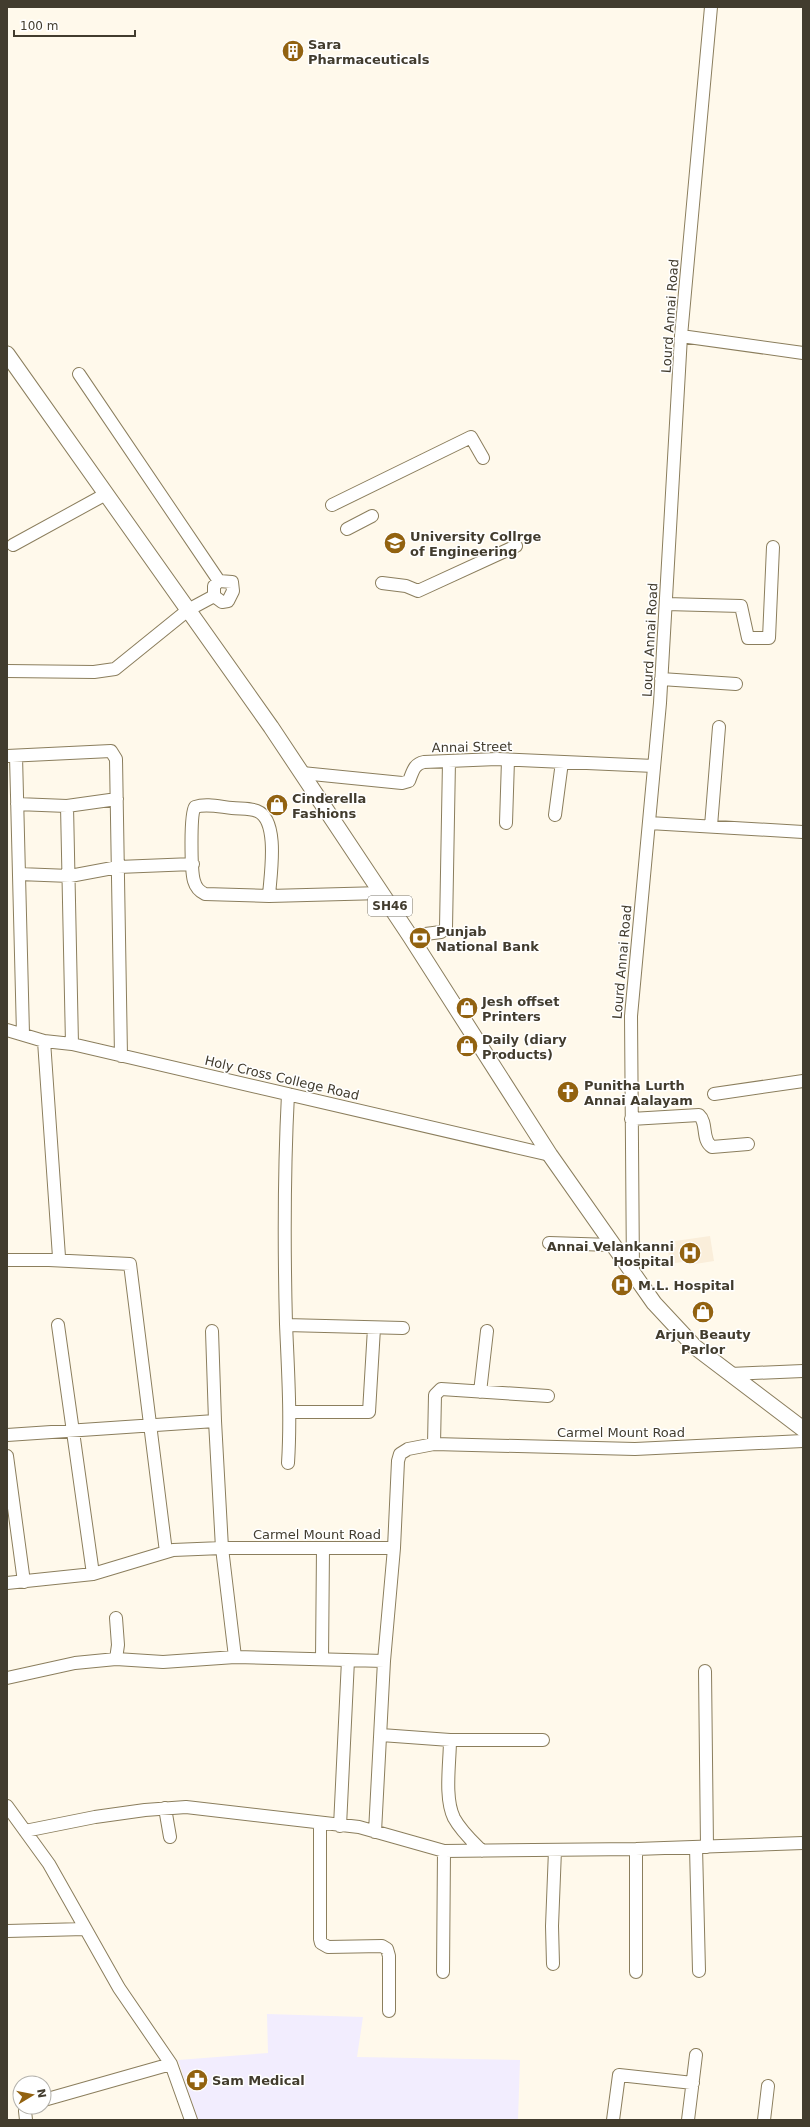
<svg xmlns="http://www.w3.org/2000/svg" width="810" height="2127" font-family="'DejaVu Sans',sans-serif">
	<rect width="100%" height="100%" fill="#fff9eb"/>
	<path fill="#f2edfe" d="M267 2014 363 2017 357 2057 520 2060 518 2120H198L178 2060 268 2053Z"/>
	<path fill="#faeeda" d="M710 1236 714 1261 689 1265V1261L675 1263V1258H669L668 1249 676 1247 675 1241Z"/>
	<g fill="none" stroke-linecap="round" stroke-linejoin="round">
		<g stroke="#8b7e5d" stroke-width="14">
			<path id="minor" d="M681 336 803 353
				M79 374 219 581
				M332 505 471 437 483 458
				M347 529 372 516
				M13 545 106 494
				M219 581 232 582 233 591 228 601 222 602 214 596V586Z
				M382 583 406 586 418 591 516 546
				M666 604 741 606 748 638H769L773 547
				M7 671 94 672 115 669 188 610 214 596
				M661 679 736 684
				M7 756 111 751 116 759 121 1056
				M16 756 23 1034
				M302 773 402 783 409 781C413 771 414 764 424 762L497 759 654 766
				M17 804 67 806 117 799
				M67 806 72 1044
				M555 815 562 762
				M506 823 508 760
				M649 823 803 832
				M711 826 719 727
				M19 874 70 876 118 867 193 864
				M269 896C270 877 280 820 257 811 250 808 240 809 232 808 221 807 206 803 195 807 190 814 191 871 194 881 196 888 199 891 205 894L269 896 382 893
				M410 936 441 932 446 928 449 761
				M7 1030 44 1041 72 1044 550 1155
				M288 1094C284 1171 284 1247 286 1324 288 1371 291 1416 288 1463
				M714 1094 803 1081
				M631 1119 699 1115C708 1123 701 1140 712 1147L748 1144
				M549 1243 612 1245
				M7 1260H54L59 1257 44 1041
				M49 1260 130 1264 166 1552
				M633 1274 631 1016 660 703 681 336 711 7
				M58 1325 93 1574
				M286 1325 403 1328
				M212 1331 215 1421 222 1548 235 1657
				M730 1374 803 1371
				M480 1392 487 1331
				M290 1412H369L374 1328
				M7 1435 215 1421
				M434 1444 435 1395 441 1389 548 1396
				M7 1456 24 1582
				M7 1583 93 1574 173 1550 222 1548H394L398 1461 400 1454 408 1449 434 1444 635 1449 803 1441
				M116 1618 118 1645 116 1659
				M322 1659 323 1548
				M705 1671 707 1847
				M7 1678 75 1663 116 1659 163 1662 235 1657 384 1661
				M381 1735 450 1740H543
				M450 1740C450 1762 444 1798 454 1818 461 1831 472 1841 482 1851
				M7 1806 49 1864 119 1988 171 2064 191 2120
				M165 1808 170 1837
				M320 1823V1939L321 1943 328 1947 382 1946 387 1949 389 1956V2011
				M340 1826 348 1660
				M25 1831 95 1817 145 1810 186 1807 359 1827 444 1851 636 1849 803 1843
				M375 1832 384 1661 394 1548
				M696 1847 699 1971
				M7 1931 85 1929
				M553 1964 552 1926 555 1850
				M443 1972 444 1851
				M636 1972V1849
				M44 2100 171 2064
				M26 2120 25 2111 27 2107
				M613 2120 619 2075 693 2083
				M688 2120 696 2055
				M764 2120 768 2086"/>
		</g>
		<g stroke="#8b7e5d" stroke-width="17">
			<path id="major" d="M7 354 271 727 410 936 550 1155 654 1303 695 1347 803 1429"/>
		</g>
		<use href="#minor" stroke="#fff" stroke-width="12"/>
		<use href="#major" stroke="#fff" stroke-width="15"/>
	</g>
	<defs>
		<g id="building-disc" transform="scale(1.15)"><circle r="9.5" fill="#926210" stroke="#fff"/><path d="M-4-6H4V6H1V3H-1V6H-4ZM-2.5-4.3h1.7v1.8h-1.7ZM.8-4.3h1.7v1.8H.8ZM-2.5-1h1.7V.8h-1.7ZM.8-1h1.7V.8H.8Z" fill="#fff"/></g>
		<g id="university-disc" transform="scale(1.15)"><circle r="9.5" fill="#926210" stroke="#fff"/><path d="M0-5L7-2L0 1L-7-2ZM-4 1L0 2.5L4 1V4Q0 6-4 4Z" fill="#fff"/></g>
		<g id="shop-disc" transform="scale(1.15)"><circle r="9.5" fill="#926210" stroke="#fff"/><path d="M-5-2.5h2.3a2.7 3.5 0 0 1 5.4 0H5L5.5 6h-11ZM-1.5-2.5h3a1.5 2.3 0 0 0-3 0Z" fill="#fff"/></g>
		<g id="bank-disc" transform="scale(1.15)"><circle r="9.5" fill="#926210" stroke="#fff"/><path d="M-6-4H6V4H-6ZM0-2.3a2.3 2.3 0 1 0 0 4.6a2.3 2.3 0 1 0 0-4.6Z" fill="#fff"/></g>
		<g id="church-disc" transform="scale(1.15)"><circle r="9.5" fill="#926210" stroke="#fff"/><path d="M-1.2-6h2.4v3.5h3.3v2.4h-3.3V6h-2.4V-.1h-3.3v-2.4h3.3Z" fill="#fff"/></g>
		<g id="hospital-disc" transform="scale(1.15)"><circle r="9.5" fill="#926210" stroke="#fff"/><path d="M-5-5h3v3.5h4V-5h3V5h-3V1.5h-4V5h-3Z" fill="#fff"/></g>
		<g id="pharmacy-disc" transform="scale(1.15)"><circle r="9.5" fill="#926210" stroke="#fff"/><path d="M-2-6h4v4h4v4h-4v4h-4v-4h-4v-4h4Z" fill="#fff"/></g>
	</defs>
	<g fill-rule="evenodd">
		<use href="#building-disc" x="293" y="51"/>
		<use href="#university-disc" x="395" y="543"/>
		<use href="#shop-disc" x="277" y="805"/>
		<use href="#bank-disc" x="420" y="938"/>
		<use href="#shop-disc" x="467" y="1008"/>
		<use href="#shop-disc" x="467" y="1046"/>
		<use href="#church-disc" x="568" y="1092"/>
		<use href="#hospital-disc" x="690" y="1253"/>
		<use href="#hospital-disc" x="622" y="1285"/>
		<use href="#shop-disc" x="703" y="1312"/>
		<use href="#pharmacy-disc" x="197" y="2080"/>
	</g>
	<g text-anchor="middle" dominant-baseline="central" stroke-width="3" stroke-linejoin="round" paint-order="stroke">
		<rect fill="#fff" stroke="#7b766d" stroke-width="1" x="368" y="896" width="44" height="20" rx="3"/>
		<g font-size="12" font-weight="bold" fill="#423c2e">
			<text x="390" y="906">SH46</text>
		</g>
		<g font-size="13" font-weight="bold" fill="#423c2e" stroke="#fff" text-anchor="start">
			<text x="308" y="44">Sara<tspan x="308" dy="15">Pharmaceuticals</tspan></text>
			<text x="410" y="536">University Collrge<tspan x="410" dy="15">of Engineering</tspan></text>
			<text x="292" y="798">Cinderella<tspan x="292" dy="15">Fashions</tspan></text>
			<text x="436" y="931">Punjab<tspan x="436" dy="15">National Bank</tspan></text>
			<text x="482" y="1001">Jesh offset<tspan x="482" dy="15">Printers</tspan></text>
			<text x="482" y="1039">Daily (diary<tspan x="482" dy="15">Products)</tspan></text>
			<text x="584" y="1085">Punitha Lurth<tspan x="584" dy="15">Annai Aalayam</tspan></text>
			<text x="674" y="1246" text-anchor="end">Annai Velankanni<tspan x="674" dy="15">Hospital</tspan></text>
			<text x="638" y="1285">M.L. Hospital</text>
			<text x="703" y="1334" text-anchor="middle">Arjun Beauty<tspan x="703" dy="15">Parlor</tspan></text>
			<text x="212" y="2080">Sam Medical</text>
		</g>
		<g font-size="13" fill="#423c2e" stroke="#fff">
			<text transform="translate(670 316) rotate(-86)">Lourd Annai Road</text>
			<text transform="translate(650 640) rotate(-87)">Lourd Annai Road</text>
			<text transform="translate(472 747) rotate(-1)">Annai Street</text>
			<text transform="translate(622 962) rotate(-85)">Lourd Annai Road</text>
			<text transform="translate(282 1078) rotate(13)">Holy Cross College Road</text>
			<text x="621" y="1432">Carmel Mount Road</text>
			<text x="317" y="1534">Carmel Mount Road</text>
		</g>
	</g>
	<rect width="810" height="2127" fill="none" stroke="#423c2e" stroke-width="16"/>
	<g transform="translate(32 2095) rotate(80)"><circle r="19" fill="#ffffff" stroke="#b3b1ab"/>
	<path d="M0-3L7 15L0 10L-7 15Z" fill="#926210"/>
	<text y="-6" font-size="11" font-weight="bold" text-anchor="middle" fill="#423c2e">N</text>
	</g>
	<path d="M14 30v6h121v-6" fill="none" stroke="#423c2e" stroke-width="2"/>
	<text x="20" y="30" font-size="12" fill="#423c2e" stroke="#ffffff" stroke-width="3" paint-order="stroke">100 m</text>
</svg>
